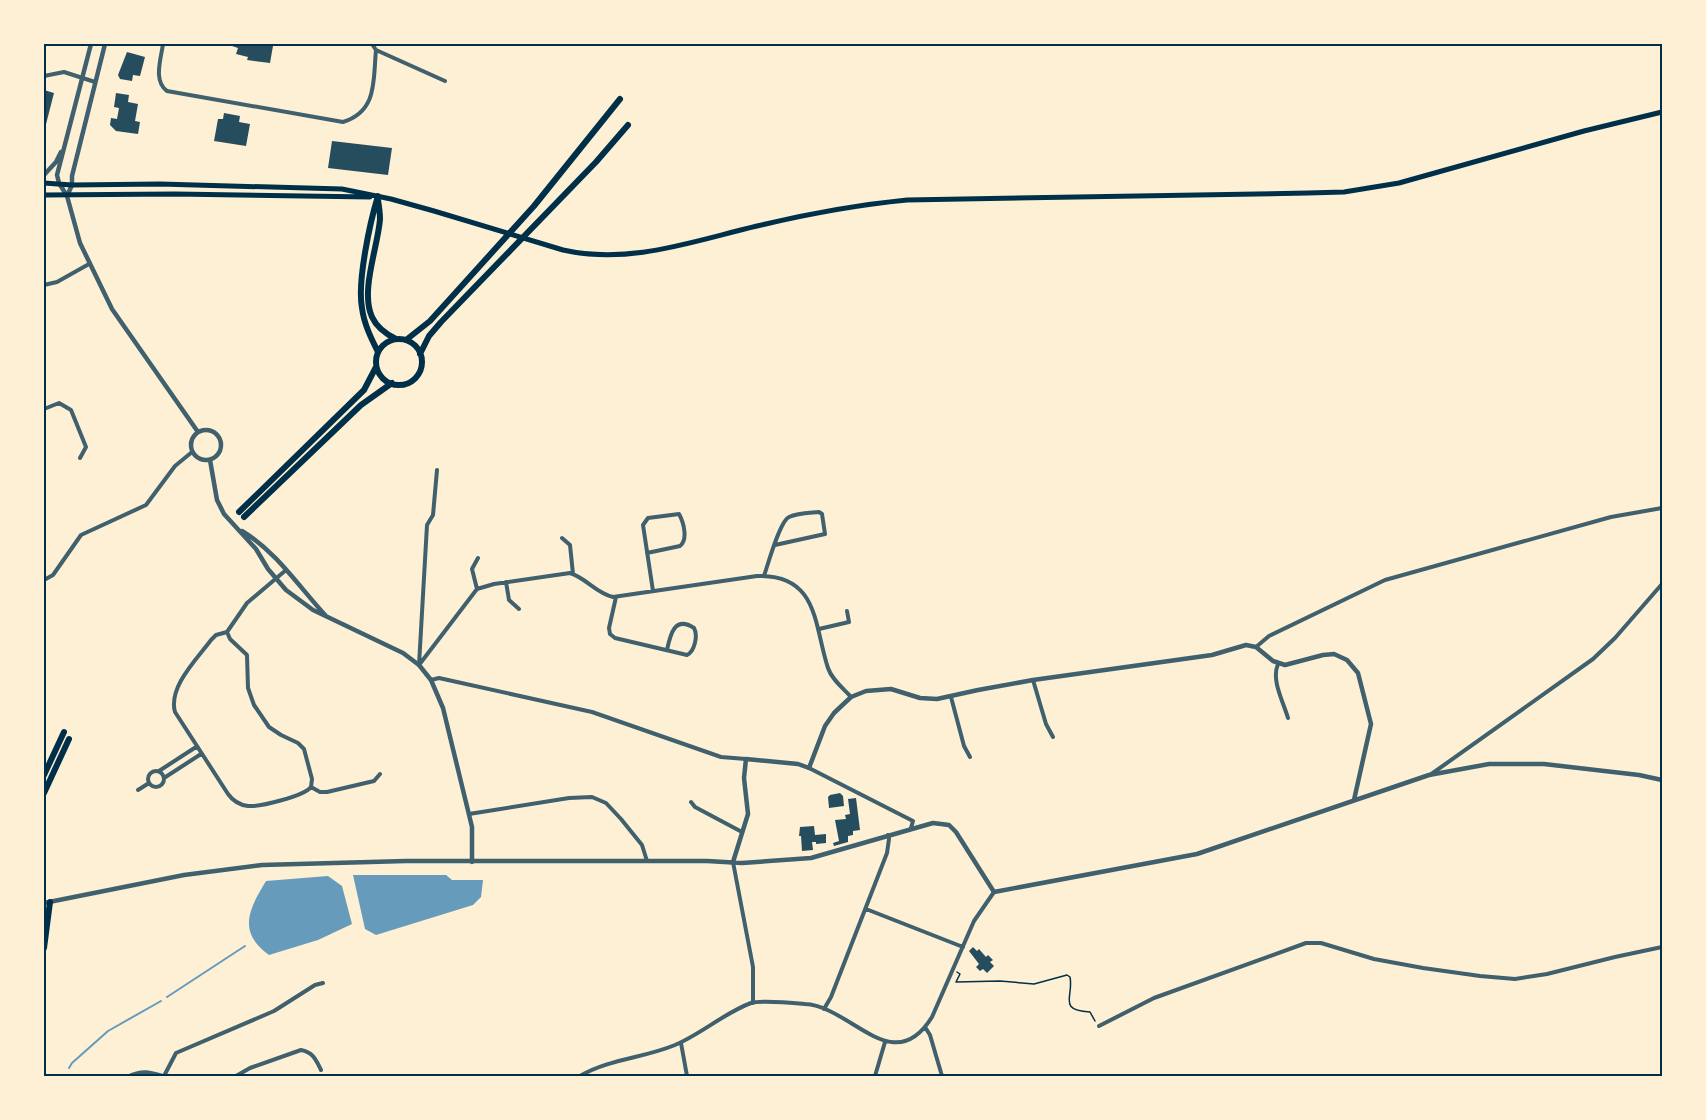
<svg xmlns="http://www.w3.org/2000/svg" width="1706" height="1120" font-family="Signika,sans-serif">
	<rect width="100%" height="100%" fill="#fdf0d5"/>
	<path fill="#669bbc" d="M353 875H446L452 880H483L481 897 473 905 376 935 365 929Z
		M328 876 342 886 352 924 318 940 269 955C237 932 249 909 266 881Z"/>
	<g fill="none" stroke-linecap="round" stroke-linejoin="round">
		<path stroke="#669bbc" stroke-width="2" d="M167 997 245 946
			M69 1068 72 1063 108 1031 161 1001"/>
	</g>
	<path fill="#264d5e" d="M232 44 273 46 270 63 247 60 248 57 236 54 238 48 232 46Z
		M127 52 145 57 140 76 133 75 132 81 120 79 118 75Z
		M44 90 54 93 44 132Z
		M116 93 129 95 128 102 138 104 135 121 140 122 138 134 116 131 110 125 111 118 117 119 119 108 114 107Z
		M224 113 240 116 239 122 250 124 246 146 214 141 218 119H223Z
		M332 141 392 148 388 175 328 168Z
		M840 793 843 796 844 806 829 808 828 797 830 795Z
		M856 798 860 830 853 831V835L848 836V842L834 846 833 843 839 841 835 820 846 819 845 815 850 814 848 799Z
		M814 826 815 835 826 834V843L816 844V842H812L813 850 802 851 801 836H799L800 827Z
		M973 947 977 951 979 949 986 957 988 955 993 960 990 962 994 966 987 973 983 969 980 971 976 967 979 964 969 951Z"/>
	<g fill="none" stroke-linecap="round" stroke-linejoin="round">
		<path stroke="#003049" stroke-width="1.5" d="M957 972 960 974 956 982 1000 981 1034 984 1067 975 1070 977C1074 997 1057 1010 1090 1012L1095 1021"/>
		<path stroke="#3f606c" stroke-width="4" d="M163 44C161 59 153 81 167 91L343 122C378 111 373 80 376 50L372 44
			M376 50 445 81
			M44 76 64 72 95 82
			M44 285 57 282 89 264
			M44 409 59 403 71 410 86 447 80 458
			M562 538 570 545 573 574
			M647 553 680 546C688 540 684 523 679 514L648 518 643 525 653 591
			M286 570 247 603 227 632 216 635 211 640C197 659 168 687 175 712L228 794C233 801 240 805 248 806 260 807 304 796 311 787L320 792H327L374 781 380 774
			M764 576C768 564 780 521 789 517 798 513 810 513 819 512L822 514 825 534 775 545
			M44 580 53 575 81 535 146 505 175 466 192 452
			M506 582 509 600 519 609
			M477 589 472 569 478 558
			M616 597 609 628 610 634 615 638 687 655C695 651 698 635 694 628 674 615 670 636 667 650
			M819 629 849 622 847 611
			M227 632 230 639 247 655 248 688 254 705 269 727 281 735 298 743 304 749 312 779 311 787
			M1256 647 1269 636 1385 580 1611 517 1662 508
			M1278 664C1271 680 1283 701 1288 718
			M419 665 477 589 494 584 570 573C586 578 596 593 613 597L757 576C819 574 814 626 828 668 832 680 843 688 851 697
			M419 665 427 525 433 515 437 470
			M431 680 439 678 592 712 721 757 746 759
			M1033 680 1046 724 1053 737
			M951 697 964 746 970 757
			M809 768 913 821 911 828
			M148 779a8 8 0 1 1 16 0a8 8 0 1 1-16 0Z
			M159 771 196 747
			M1430 775 1593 659 1615 638 1662 584
			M164 778 201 754
			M138 790 149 783
			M691 802 695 807 742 832
			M469 814 569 798 592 797 606 803 621 819 642 845 647 861
			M733 862 753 967V1003
			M866 909 963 947
			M824 1009 831 997 887 853 889 839 888 835
			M1099 1026 1154 998 1306 943H1321L1374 959 1423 968 1480 976 1515 979 1547 974 1615 957 1662 947
			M925 1027 930 1035 942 1076
			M681 1043 687 1076
			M129 1076C143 1070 149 1072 163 1076
			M164 1076 176 1053 274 1011 315 985 323 983
			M236 1076 250 1068 301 1050C313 1052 316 1060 321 1070
			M580 1076C609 1059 644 1058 675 1045 701 1034 726 1012 751 1003 761 1000 794 1003 805 1004 851 1006 893 1080 932 1017L974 921 994 892
			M875 1076 885 1042"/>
		<path stroke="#3f606c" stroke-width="4.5" d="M91 44 57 175 59 183 67 196 80 243 112 309 198 432
			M44 175 56 162 61 152
			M67 196 72 185V176L105 44
			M191 445a15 15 0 1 1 30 0a15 15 0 1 1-30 0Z
			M210 460 217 500 224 514 256 549 268 569 286 590 313 610 403 653 419 665 431 680 443 708 472 827V862
			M242 531C277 552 299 587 326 616
			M733 862 748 814 744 778 746 759 798 764 809 768 825 726 834 713 851 697 866 691 891 689 920 698 937 699 978 690 1033 680 1212 655 1246 645 1256 647 1273 661 1285 665 1323 655 1334 654 1347 660 1358 673 1371 724 1354 800
			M44 903 184 875 262 865 406 861H707L742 863 811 858 933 823 949 825 956 832 994 892 1197 854 1429 775 1489 764H1544L1639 775 1662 780"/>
		<path stroke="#003049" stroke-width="5" d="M44 183 72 185 160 184 342 189 391 199 434 211 563 250C630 265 693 241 757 226 807 214 856 205 907 200L1308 193 1344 192 1399 183 1584 131 1662 112
			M44 195 175 194 370 197"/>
		<path stroke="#003049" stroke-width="6" d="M378 200C379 206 380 212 380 219 378 247 360 291 372 317 377 328 386 334 396 339
			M376 362a23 23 0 1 1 46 0a23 23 0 1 1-46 0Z
			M406 340 430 321 534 206 620 99
			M378 352C371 338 364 324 362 308 357 282 370 222 378 196
			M420 354 429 336 441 322 596 162 628 125
			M239 512 364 390 376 367
			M244 517 361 405 392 383
			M44 775 64 732
			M44 793 69 739
			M44 948 50 902"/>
	</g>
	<rect width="1706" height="1120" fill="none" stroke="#fdf0d5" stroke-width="90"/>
	<rect x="45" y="45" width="1616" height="1030" fill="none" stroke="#003049" stroke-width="2"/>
</svg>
